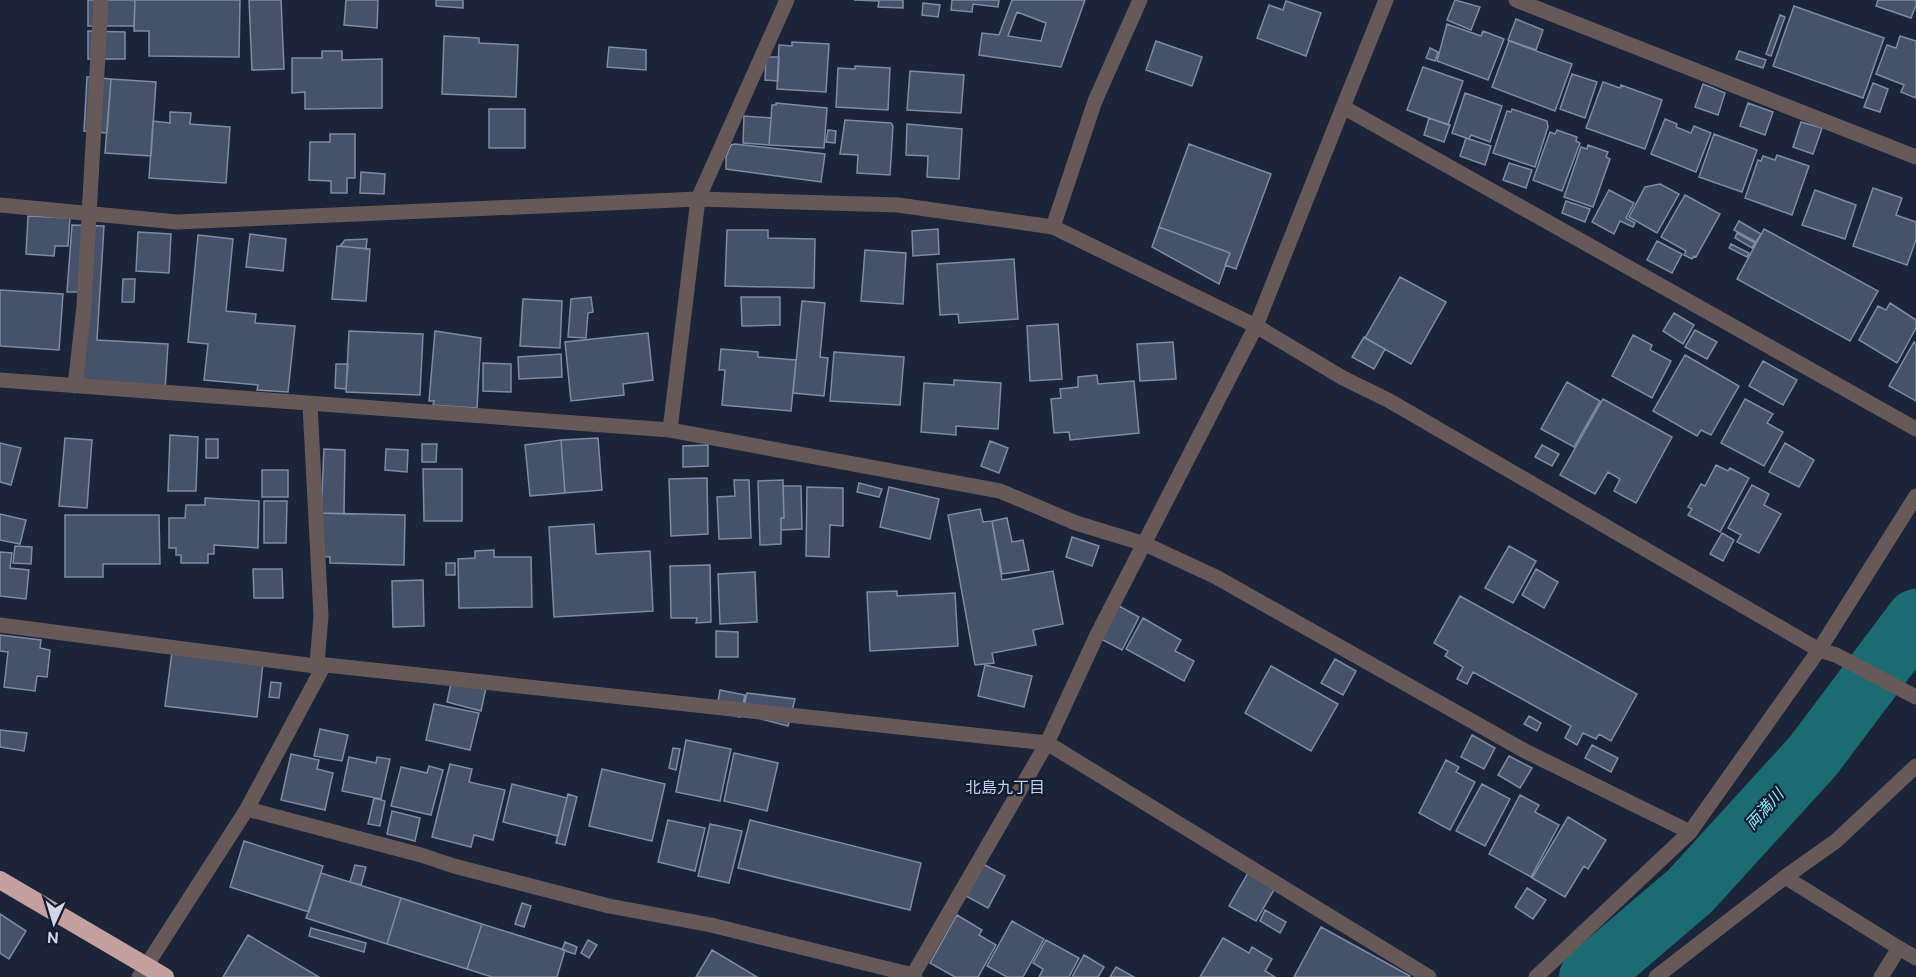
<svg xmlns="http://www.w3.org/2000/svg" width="1916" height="977" font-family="Ubuntu,'Noto Sans JP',sans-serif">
	<rect width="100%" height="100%" fill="#1b2439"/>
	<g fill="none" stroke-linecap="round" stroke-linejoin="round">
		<path stroke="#1a6b72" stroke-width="60" d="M1589 977 1690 891 1813 756 1916 619"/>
	</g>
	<path fill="#465269" stroke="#7e8ba5" stroke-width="1.5" fill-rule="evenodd" d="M88 0H135L134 26H88Z
		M135 0H240L239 57 149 56V31H134Z
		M249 0H281L284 69 252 70Z
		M346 0H378L377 28 344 25Z
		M436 0H463V8L436 6Z
		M854 0H903V8L878 7 879 1Z
		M952 0H999L998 7 973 4 972 12 951 10Z
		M1012 0H1085L1061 67 979 55 982 33 999 35ZM1017 12 1046 23 1041 41 1008 36Z
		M1455 0 1480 7 1471 30 1447 20Z
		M1878 0H1916V5L1911 18 1876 6Z
		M1286 1 1321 13 1306 56 1257 38 1269 5 1283 10Z
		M923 3 940 5 938 17 922 15Z
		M1794 6 1884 38 1863 98 1773 66Z
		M1780 15 1785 17 1771 56 1766 54Z
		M1516 19 1543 30 1536 50 1508 40Z
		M1447 24 1481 36 1483 31 1504 39 1488 80 1437 61Z
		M88 31 125 32V59H88Z
		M444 36 479 38V43L518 45 516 97 442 94Z
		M1900 36 1916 41V98L1901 92 1904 85 1876 74 1887 45 1896 48Z
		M1156 41 1202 57 1192 86 1146 70Z
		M1509 41 1572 64 1555 111 1492 87Z
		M792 42 829 44 826 92 777 89 779 45 792 46Z
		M609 47 646 50V70L607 67Z
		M1430 48 1438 52 1435 61 1426 58Z
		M322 51H342V60L382 59V108L305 109V92L292 93V58H322Z
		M1739 51 1766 60 1763 68 1736 59Z
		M766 57H779L778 81 765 80Z
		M855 66 890 68 888 110 836 107 838 68 855 69Z
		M1423 67 1463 81 1448 125 1407 110Z
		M910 71 964 75 961 113 907 110Z
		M1572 74 1597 82 1585 118 1560 109Z
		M87 77 111 79 107 133 84 131Z
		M111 79 156 82 151 156 105 153Z
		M1603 82 1620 88 1621 85 1662 100 1645 149 1586 128Z
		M1873 83 1888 89 1880 112 1864 107Z
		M1703 84 1725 93 1718 115 1695 107Z
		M1465 93 1502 106 1490 142 1471 135 1469 139 1452 133Z
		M776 103 827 108 824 148 769 145 772 105H776Z
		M1748 103 1773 112 1765 135 1740 126Z
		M489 109H525V148H489Z
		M1512 109 1547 121 1548 127 1535 167 1493 153 1507 111 1511 112Z
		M170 112 191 113 190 124 230 127 226 183 149 178 153 121 170 123Z
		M744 116 771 118 769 145 743 143Z
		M1429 118 1450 125 1444 142 1424 135Z
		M1665 119 1677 124 1676 127 1691 133 1694 126 1711 133 1696 172 1651 154Z
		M845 120 891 123 893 126 890 175 857 173 858 155 840 154Z
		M1801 122 1822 128 1813 154 1793 147Z
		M907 124 962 129 959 179 927 177 928 156 906 155Z
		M828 130 836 131 835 143 826 142Z
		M1557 130 1577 137 1576 141 1580 143 1562 191 1533 180 1550 132 1555 134Z
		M330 134H355V178H347V193H331V181L309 180 310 142H330Z
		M1714 134 1757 150 1742 192 1699 177Z
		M1466 138 1491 146 1485 165 1460 156Z
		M735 144 825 154 821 182 726 169V157L731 145Z
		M1189 144 1271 174 1236 269 1225 265 1230 253 1159 227Z
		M1588 145 1608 152 1606 157 1610 159 1593 207 1564 197 1581 147 1587 149Z
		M1777 155 1809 166 1792 215 1745 198 1758 160 1761 161 1763 156 1775 160Z
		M1509 163 1532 170 1526 188 1503 180Z
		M361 172 385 174 384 194 360 193Z
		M1660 184 1679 194 1657 233 1629 217 1645 187Z
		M1873 188 1902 198 1896 215 1916 222V240L1907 265 1853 246Z
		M1609 190 1634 203 1626 218 1635 223 1633 227 1620 221 1614 234 1592 222Z
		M1815 190 1856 205 1845 239 1802 225Z
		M1685 195 1720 214 1696 257 1694 256 1692 259 1684 255 1686 251 1661 237Z
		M1566 201 1590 209 1585 222 1562 213Z
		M28 216 70 218 68 246H55L54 256 26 254Z
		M1739 221 1761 234 1756 242 1734 230Z
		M72 225 104 226 97 340 168 344 165 391 73 386 79 292H67Z
		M1159 227 1230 253 1219 284 1152 247Z
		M938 229 939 254 913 256 912 231Z
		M1764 229 1878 291 1850 341 1737 279Z
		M727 230H768V238L815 239 814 288 725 286Z
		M138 232 171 234 169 273 136 271Z
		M1737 233 1755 243 1752 248 1735 238Z
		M250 234 286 239 283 271 246 267Z
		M198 235 233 239 226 311 256 314 255 323 295 326 288 392 257 390 258 385 204 380 208 344 188 342Z
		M367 239 366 249 340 246 345 240Z
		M1657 241 1682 254 1672 273 1647 260Z
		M1731 244 1749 253 1747 257 1729 248Z
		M337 246 370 249 366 301 332 299Z
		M865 250 906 253 903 304 861 301Z
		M1014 259 1018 319 959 323 958 314 940 315 937 264Z
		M1400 277 1446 302 1411 364 1365 338Z
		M123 279H135L134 302H122Z
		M0 290 63 294 59 350 0 346Z
		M591 297 593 312 588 313 586 338 568 337 571 299Z
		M741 297H780V325L742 326Z
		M523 299 562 301 560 348 520 346Z
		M802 301 825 303 820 357 828 358 824 396 793 393Z
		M1890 303 1916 320V328L1897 363 1859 340 1878 306 1886 310Z
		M1674 313 1694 325 1683 344 1663 331Z
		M1058 324 1062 379 1030 381 1027 326Z
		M1695 330 1717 342 1707 359 1685 347Z
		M349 331 423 334 420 395 346 392Z
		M435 331 481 338 477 408 433 405 434 401H429Z
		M648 333 653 380 623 384 624 395 571 401 565 342Z
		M1633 335 1652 345 1650 350 1671 361 1652 398 1612 376Z
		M1364 337 1385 349 1374 369 1352 357Z
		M1173 342 1176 379 1140 381 1137 344Z
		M1914 342 1916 344V401L1889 386Z
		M721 349 758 352V357L796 360 791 411 722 405 725 370H719Z
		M834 352 904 357 900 405 830 401Z
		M561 354 562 377 519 379 518 357Z
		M1685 355 1739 386 1711 435 1701 430 1697 436 1653 411Z
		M1763 361 1797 380 1783 405 1749 386Z
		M483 363 511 364V392L483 391Z
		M336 364H348L346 389 335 388Z
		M1097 375 1098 384 1134 381 1139 433 1070 440 1069 432 1054 433 1051 399 1061 398 1060 389 1078 387V377Z
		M954 380 1001 383 998 429 956 426V435L921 432 924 383 954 385Z
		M1567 382 1600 401 1574 447 1541 429Z
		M1603 399 1672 437 1636 503 1614 491 1620 479 1608 472 1595 494 1560 475Z
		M1745 399 1773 414 1767 423 1783 432 1764 466 1721 443Z
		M170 435 198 437 196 491H168Z
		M65 438 92 440 87 508 59 506Z
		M598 438 602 490 565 493 561 440Z
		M206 439H218V458H206Z
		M561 440 565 493 530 496 525 445Z
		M990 441 1008 448 999 473 981 466Z
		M0 443 21 448 11 485 0 482Z
		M1785 443 1814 460 1799 487 1769 472Z
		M422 444H437L436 462H422Z
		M708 445V466L683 467V446Z
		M1542 445 1559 454 1552 466 1535 457Z
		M324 449 345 450 344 514 321 513Z
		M386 449 408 450 407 472 385 470Z
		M1716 465 1728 471 1730 468 1749 478 1720 532 1688 515 1692 509 1688 507 1701 484 1705 486Z
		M423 469H462V521H424Z
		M262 470H288V497H262Z
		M707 478 708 534 671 536 669 479Z
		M734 480H749L751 538 719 539 717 497 735 496Z
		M783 480 784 518H781V544L760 545 758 481Z
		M859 483 882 489 879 497 857 492Z
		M1752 485 1769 494 1764 505 1781 514 1759 553 1737 542 1741 535 1728 528Z
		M783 486H801L802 529 781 530V518H784Z
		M807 487 843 488V526L830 525 829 557 806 556Z
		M889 487 939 499 930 539 880 527Z
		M205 498 259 501 258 548 214 545V554H208V563H181V555H176V548H169V518H185L186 505H205Z
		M264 501H287L286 543H264Z
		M980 509 983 522 992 521 1002 580 1053 571 1063 624 1033 630 1036 645 992 653 994 663 975 665 948 515Z
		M321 513 405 515 404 565 330 563V557L320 556Z
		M0 514 26 520 20 544 0 540Z
		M65 515H159L160 564H103V577H65Z
		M1007 518 1012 542 1023 540 1029 570 1002 574 992 521Z
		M594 524 596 554 650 551 653 611 554 617 549 527Z
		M1722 533 1734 540 1723 561 1710 554Z
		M1072 537 1099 546 1092 566 1066 557Z
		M15 546 32 547 31 564 13 563Z
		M1509 546 1536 561 1513 603 1485 588Z
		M494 550V557H531L532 607 459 608 458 559 475 558V551Z
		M0 552 12 553 10 568 29 570 26 599 0 596Z
		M446 563H455V575H446Z
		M710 565 711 622 696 623 697 618H671L670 566Z
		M253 569H282L283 598H254Z
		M1536 569 1558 582 1544 608 1522 595Z
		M755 572 757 622 720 624 718 574Z
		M423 580 424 626 393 627 392 581Z
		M897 591V596L955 593 958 646 870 651 867 592Z
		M1460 596 1637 694 1611 741 1599 734 1596 739 1583 733 1577 745 1565 738 1571 726 1473 672 1467 684 1457 679 1463 667 1445 656 1448 651 1434 643Z
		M1119 606 1139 617 1122 650 1101 639Z
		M1143 618 1181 640 1175 651 1194 661 1184 681 1126 649Z
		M716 631 738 632V657H716Z
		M0 635 41 640 40 648 50 650 47 677 37 676 35 691 4 687 8 652 0 651Z
		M172 652 263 664 257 717 165 706Z
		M1335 659 1356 671 1343 695 1321 683Z
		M985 665 1032 676 1024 707 978 696Z
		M1271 666 1338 704 1311 751 1245 713Z
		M453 674 487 683 481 711 447 702Z
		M271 682 281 683 279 698 269 697Z
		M720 690 745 695 740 717 716 712Z
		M747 693 795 699 788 726 742 714Z
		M434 704 479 713 470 750 426 740Z
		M1529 716 1541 723 1537 731 1524 724Z
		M320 729 348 735 342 761 314 756Z
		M0 730 27 733 24 751 0 747Z
		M1472 735 1495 748 1484 769 1461 757Z
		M686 740 731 749 720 801 676 792Z
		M1592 745 1618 758 1611 772 1585 758Z
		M673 748 680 749 676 770 669 768Z
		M734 753 778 763 767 811 724 801Z
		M291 754 319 760 317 769 333 773 325 810 281 800Z
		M1509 756 1532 768 1520 788 1498 775Z
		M349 757 376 763 377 757 390 759 381 799 342 791Z
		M1446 760 1459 767 1456 772 1475 782 1450 830 1419 813Z
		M450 764 472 769 469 782 505 790 493 840 474 835 471 847 432 837Z
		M429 766 443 770 431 815 391 806 401 767 427 773Z
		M602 769 665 784 652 841 589 826Z
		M512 784 567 798 558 836 503 822Z
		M1482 784 1510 799 1485 846 1456 831Z
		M568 794 577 797 565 845 556 843Z
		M1520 795 1539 805 1535 812 1559 825 1531 877 1489 854Z
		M374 798 385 801 380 826 368 824Z
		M392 811 420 818 415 841 387 834Z
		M1568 817 1606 840 1588 869 1584 866 1565 897 1532 878Z
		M668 820 705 828 695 871 658 862Z
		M750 820 921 863 910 910 738 868Z
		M710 824 742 831 729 883 698 876Z
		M244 841 323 866 309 912 230 887Z
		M983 864 1005 876 988 908 966 896Z
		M355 865 366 867 361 885 350 882Z
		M321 873 401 898 387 944 306 918Z
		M1248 873 1275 888 1256 921 1229 906Z
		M1527 888 1546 900 1533 919 1515 907Z
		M401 898 482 924 467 969 387 944Z
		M522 903 531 906 524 927 515 924Z
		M1265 910 1286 922 1280 933 1260 921Z
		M0 914 26 931 9 959 0 953Z
		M957 915 982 930 979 935 996 945 978 977H955L930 963Z
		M1012 921 1044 939 1023 977H1007L987 966Z
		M482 924 565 950 557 977H492L467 969Z
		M1321 927 1410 976V977H1294Z
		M311 928 366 943 364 952 309 936Z
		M248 935 319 977H223Z
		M1223 938 1249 953 1252 947 1272 959 1265 971 1275 977H1200Z
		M588 940 597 945 589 958 581 953Z
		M1046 940 1079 958 1069 977H1039L1043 969 1033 963Z
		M565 942 577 947 575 954 562 950Z
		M712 950 757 977H696Z
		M1084 955 1104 967 1098 977H1072Z
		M1116 967 1134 977H1110Z"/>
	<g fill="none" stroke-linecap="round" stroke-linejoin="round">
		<path stroke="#675958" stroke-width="15" d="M1386 0 1343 107 1916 429
			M1516 0 1916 157
			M1343 107 1256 326 1097 635 1047 743 1429 977
			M0 205 177 222 698 199 898 205 1053 227 1256 326 1343 378 1388 400 1819 650 1836 655 1916 697
			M1053 227 1095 101 1140 0
			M0 380 670 430 1000 491 1076 523 1145 544 1216 577 1525 751 1690 832
			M75 386 84 306 101 0
			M310 405 321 616 317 664
			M670 430 698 199 787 0
			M0 625 323 667
			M317 664 1047 743 913 975 915 977
			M247 809 421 855 454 866 609 906 711 925 913 975 911 977
			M1899 948 1785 877 1836 841 1916 766
			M139 977 247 809 323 667
			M1536 977 1690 832 1819 650 1916 496
			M1656 977 1785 877
			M1881 977 1899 948 1916 958"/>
		<path stroke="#c4a19f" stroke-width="18" d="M0 880 165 977"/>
	</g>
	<g text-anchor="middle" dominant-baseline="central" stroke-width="4.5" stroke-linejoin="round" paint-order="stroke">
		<g font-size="16" fill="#c3d0ec" stroke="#121b2f">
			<text x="1005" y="787">北島九丁目</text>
		</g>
		<g font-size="16" font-style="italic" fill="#87f0f9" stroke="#121b2f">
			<text transform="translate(1764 809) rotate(-48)">両満川</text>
		</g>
	</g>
	<g transform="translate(54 923) rotate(184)" stroke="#121b2f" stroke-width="4.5" paint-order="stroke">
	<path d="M0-4.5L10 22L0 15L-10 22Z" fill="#d0d7e5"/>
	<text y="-9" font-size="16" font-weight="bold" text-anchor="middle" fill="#d0d7e5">N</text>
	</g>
</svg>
